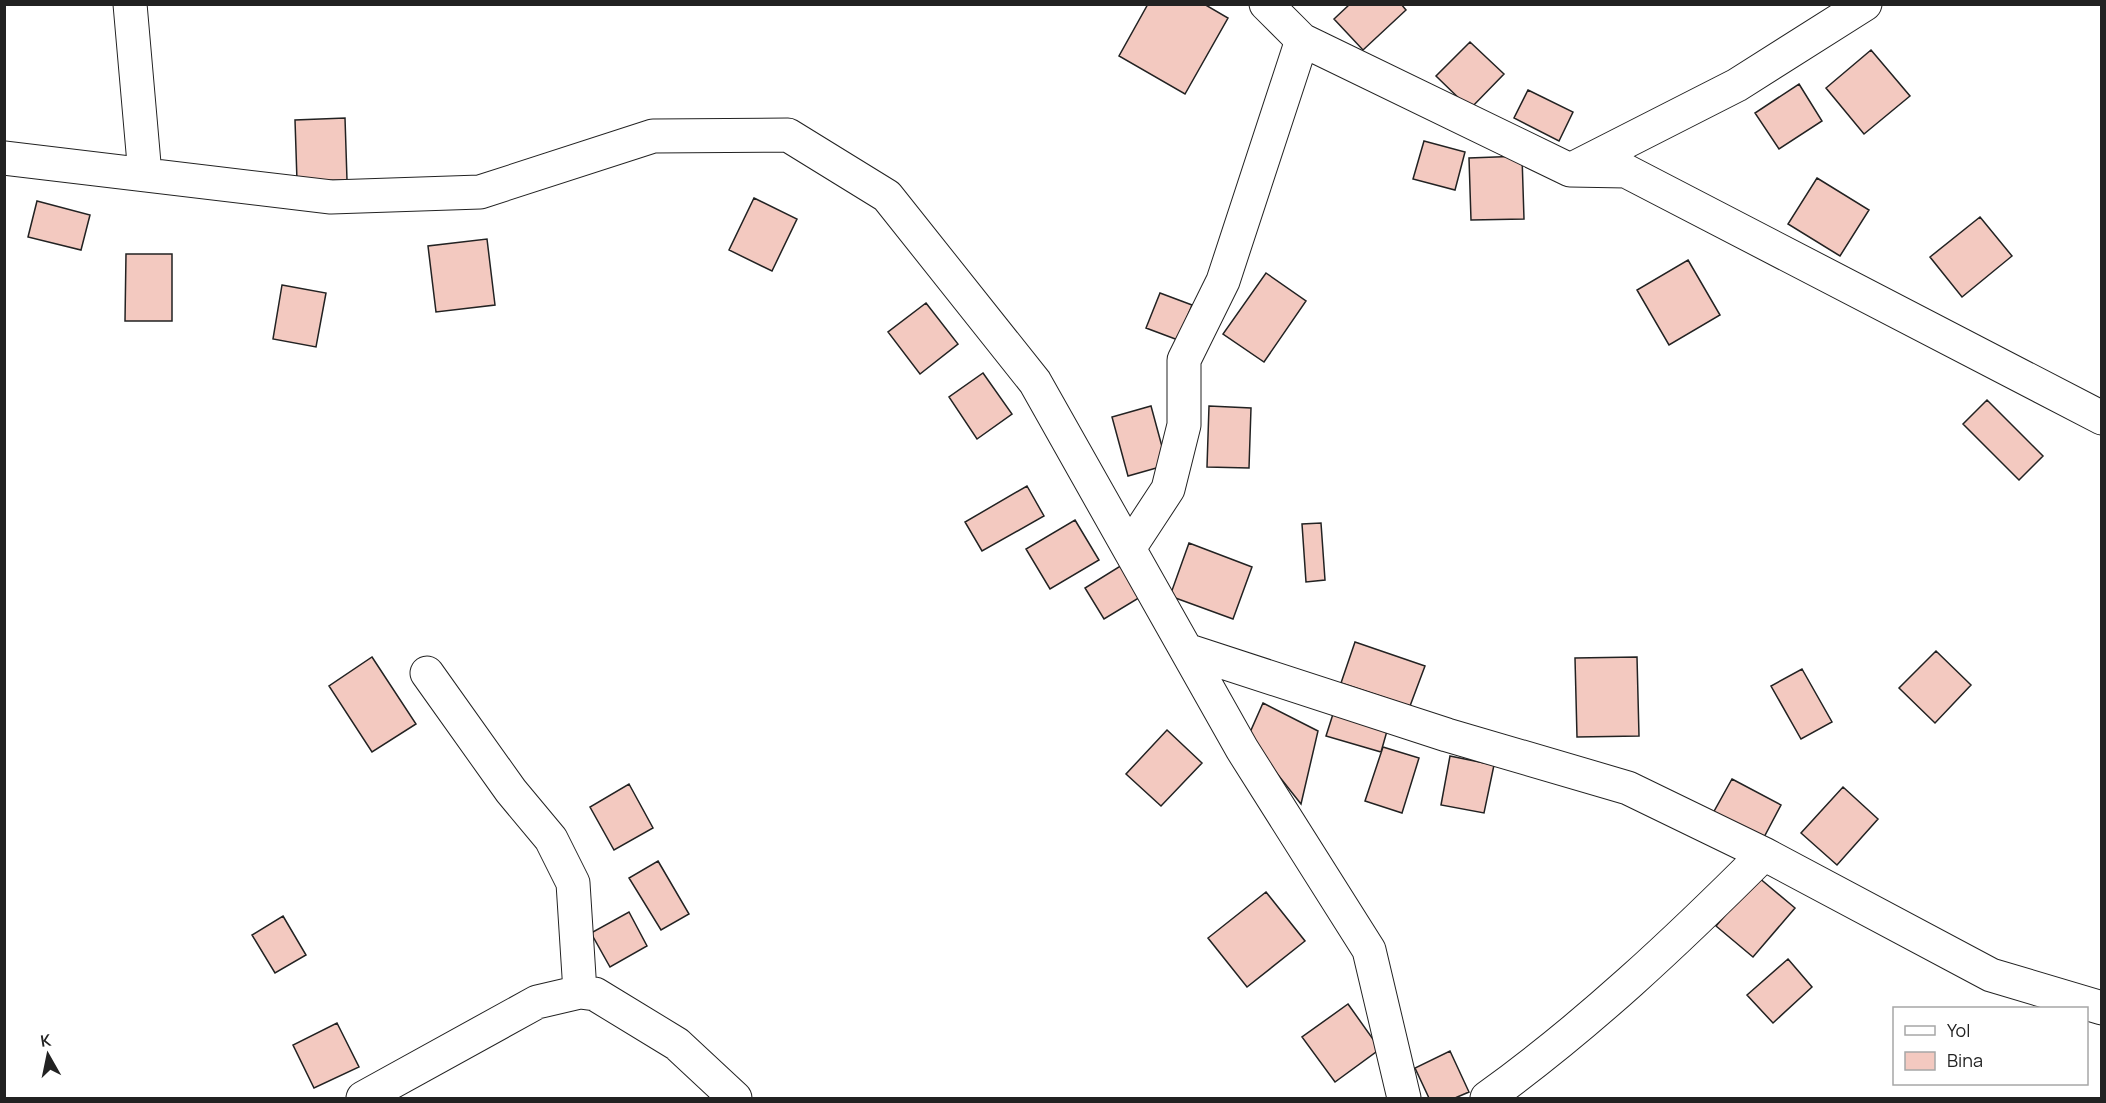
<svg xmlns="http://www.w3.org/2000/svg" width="2106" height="1103" font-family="Manrope,sans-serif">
	<rect width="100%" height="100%" fill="#fff"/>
	<path fill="#f3c9c0" stroke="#222" stroke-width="1.5" d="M1148 4H1204L1228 18 1185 94 1119 56Z
		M1350 4H1401L1406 10 1363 50 1334 19Z
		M1470 42 1504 74 1470 109 1436 76Z
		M1871 50 1910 96 1864 134 1826 88Z
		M1799 84 1822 121 1779 149 1755 113Z
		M1528 90 1573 112 1559 141 1514 118Z
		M345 118 347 180 297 181 295 120Z
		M1424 141 1465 152 1455 190 1413 179Z
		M1522 156 1524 219 1471 220 1469 158Z
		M1817 178 1869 210 1840 256 1788 224Z
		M754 198 797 219 772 271 729 250Z
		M37 201 90 215 81 250 28 237Z
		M1980 217 2012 256 1962 297 1930 257Z
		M487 239 495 305 436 312 428 246Z
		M126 254H172V321H125Z
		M1688 260 1720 315 1669 345 1637 290Z
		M1266 273 1306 301 1264 362 1223 334Z
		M282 285 326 293 316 347 273 339Z
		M1160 293 1192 305 1178 340 1146 328Z
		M926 303 958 344 920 374 888 332Z
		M983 373 1012 414 977 439 949 397Z
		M1987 400 2043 456 2019 480 1963 424Z
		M1151 406 1167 465 1128 476 1112 417Z
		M1209 406 1251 408 1249 468 1207 467Z
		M1027 486 1044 516 982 551 965 522Z
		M1075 520 1099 560 1050 589 1026 549Z
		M1321 523 1325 580 1306 582 1302 524Z
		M1189 543 1252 567 1233 619 1170 596Z
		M1122 565 1142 596 1104 619 1085 588Z
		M1355 642 1425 666 1410 706 1341 683Z
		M1936 651 1971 685 1935 723 1899 688Z
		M372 657 416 724 372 752 329 686Z
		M1637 657 1639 736 1577 737 1575 658Z
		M1802 669 1832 722 1801 739 1771 686Z
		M1263 703 1318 731 1301 804 1248 737Z
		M1333 714 1387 731 1381 752 1326 736Z
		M1167 730 1202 763 1161 806 1126 774Z
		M1383 747 1419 758 1402 813 1365 801Z
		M1450 756 1494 765 1484 813 1441 805Z
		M1732 779 1781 805 1762 841 1712 815Z
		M629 784 653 828 614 850 590 807Z
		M1843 787 1878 819 1837 865 1801 833Z
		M658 861 689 914 661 930 629 878Z
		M1758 877 1795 908 1753 957 1716 926Z
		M1266 892 1305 941 1247 987 1208 938Z
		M629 912 647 946 610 967 591 933Z
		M283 916 306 955 275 973 252 935Z
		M1788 959 1812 987 1773 1023 1747 995Z
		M1348 1004 1380 1049 1335 1082 1302 1037Z
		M337 1023 359 1067 314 1088 293 1045Z
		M1450 1051 1469 1092 1455 1098H1429L1415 1068Z"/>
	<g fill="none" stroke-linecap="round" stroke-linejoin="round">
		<g stroke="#222" stroke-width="35">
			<path id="minor" d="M130 4 145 175
				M1266 4 1302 40 1570 170 1626 171 2102 418
				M4 158 331 197 480 192 653 136 788 135 887 196 1035 382 1242 749 1369 950 1404 1098
				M1574 168 1737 85 1865 4
				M1130 547 1168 489 1184 425V360L1223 281 1302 40
				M1189 651 1447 735 1628 788 1764 854 1991 975 2102 1008
				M427 673 511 791 551 839 573 883 580 992
				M363 1098 537 1002 580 992 595 994 677 1044 735 1098
				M1487 1098C1587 1026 1677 941 1764 854"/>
		</g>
		<use href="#minor" stroke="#fff" stroke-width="33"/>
	</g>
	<rect width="2106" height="1103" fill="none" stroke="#222222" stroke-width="12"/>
	<rect x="1893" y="1007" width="195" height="78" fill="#ffffff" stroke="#a7a7a7" stroke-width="1.5"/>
	<rect x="1905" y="1026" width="30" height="9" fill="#ffffff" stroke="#a7a7a7" stroke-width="1.5"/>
	<text x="1947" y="1037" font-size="18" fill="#222222">Yol</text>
	<rect x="1905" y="1052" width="30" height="18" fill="#f3c9c0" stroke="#a7a7a7" stroke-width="1.5"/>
	<text x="1947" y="1067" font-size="18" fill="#222222">Bina</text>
	<g transform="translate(48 1055) rotate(351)" stroke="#ffffff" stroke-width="4.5" paint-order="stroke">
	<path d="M0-4.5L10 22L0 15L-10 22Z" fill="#222222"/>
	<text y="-9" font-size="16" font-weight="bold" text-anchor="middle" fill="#222222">K</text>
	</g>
</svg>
